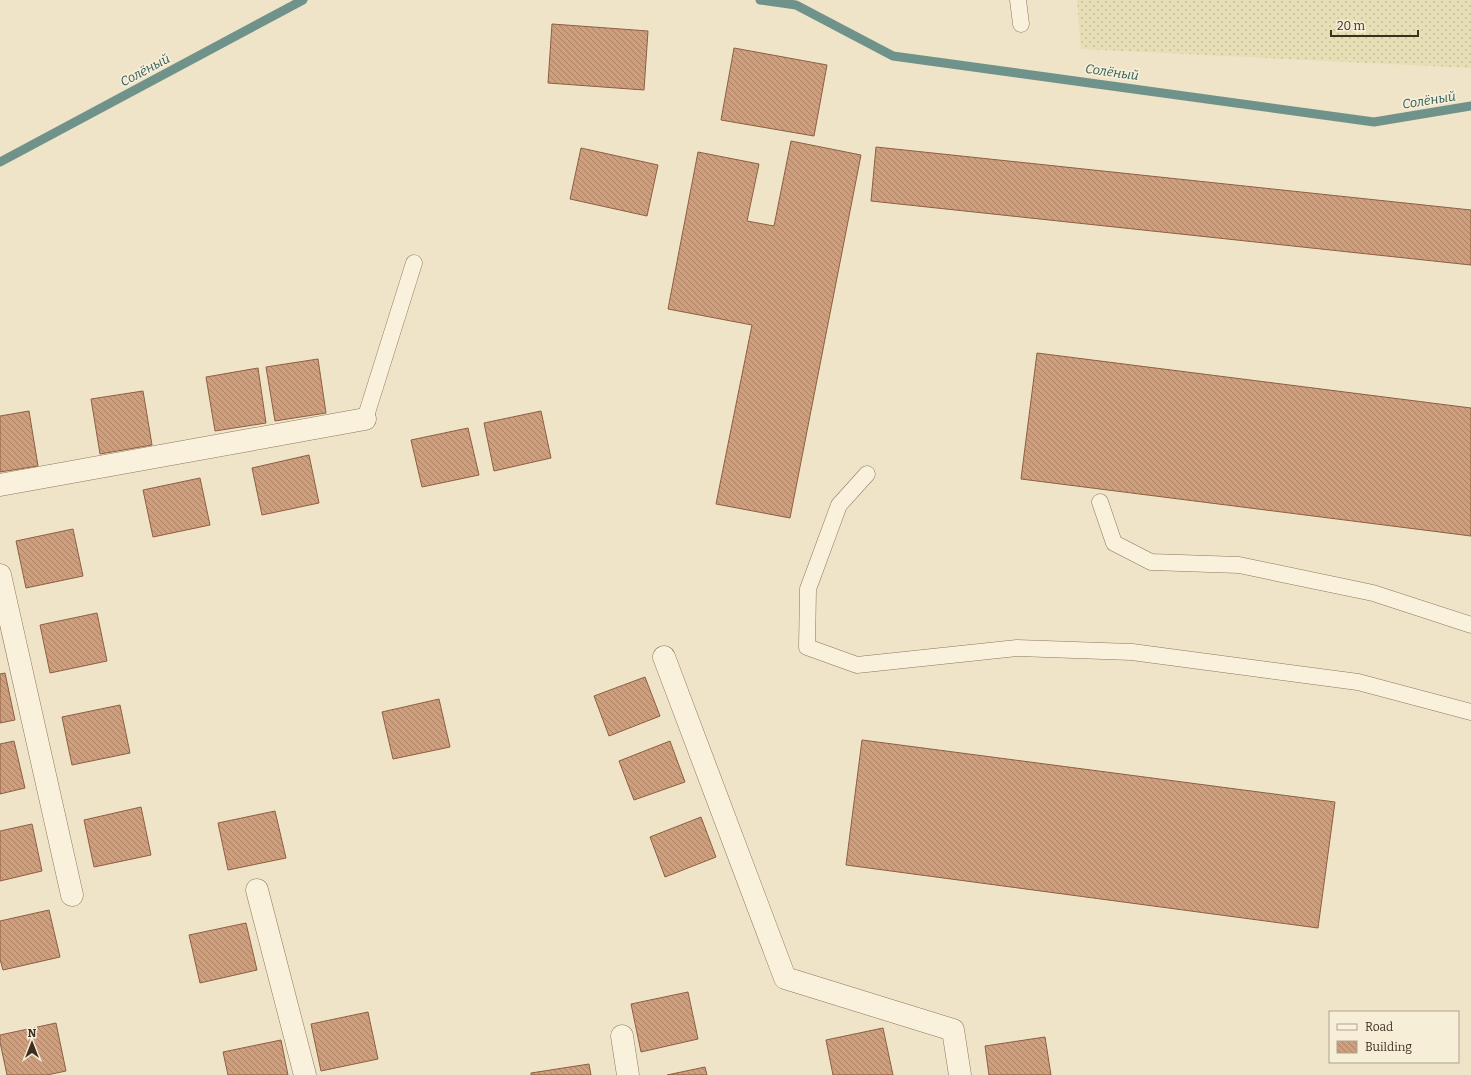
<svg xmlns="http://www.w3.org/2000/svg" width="1471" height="1075" font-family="Bitter,serif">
	<defs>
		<pattern id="farmland-dots" width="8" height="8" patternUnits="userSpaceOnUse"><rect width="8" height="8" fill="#e6deb5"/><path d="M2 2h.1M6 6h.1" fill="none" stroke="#c6bf9b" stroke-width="1.8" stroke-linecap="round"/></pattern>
		<pattern id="building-back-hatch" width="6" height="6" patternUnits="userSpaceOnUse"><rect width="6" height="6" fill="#cf9f7d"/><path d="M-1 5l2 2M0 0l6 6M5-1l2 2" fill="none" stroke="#a98266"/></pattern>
	</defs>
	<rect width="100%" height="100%" fill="#f0e4c8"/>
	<path fill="url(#farmland-dots)" d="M1077 0H1471V68L1081 49Z"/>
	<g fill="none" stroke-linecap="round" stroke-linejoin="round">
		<path stroke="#6f938a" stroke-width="9" d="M760 0 796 5 893 56 1374 122 1471 106
			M0 162 303 0"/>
	</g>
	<path fill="url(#building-back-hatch)" stroke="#8d5f41" d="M552 24 648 31 644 90 548 83Z
		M734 48 827 65 814 136 721 120Z
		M791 141 861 155 790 518 716 504 752 325 668 309 698 152 759 164 747 221 774 226Z
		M876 147 1471 210V265L871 201Z
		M581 148 658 165 647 216 570 199Z
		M1037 353 1471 408V536L1021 479Z
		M318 359 326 413 275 421 266 367Z
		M258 368 266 423 215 431 206 377Z
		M143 391 152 445 100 454 91 399Z
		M29 411 38 466 0 472V416Z
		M541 411 551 458 494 471 484 423Z
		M468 428 479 475 422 487 411 440Z
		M309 455 319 503 262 515 252 468Z
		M200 478 210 525 153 537 143 490Z
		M73 529 83 576 26 588 16 541Z
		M97 613 107 661 50 673 40 625Z
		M5 673 15 720 0 723V674Z
		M645 677 660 716 609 736 594 696Z
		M439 699 450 747 393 759 382 712Z
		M120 705 130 753 72 765 62 717Z
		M862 740 1335 802 1318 928 846 865Z
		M14 741 25 788 0 794V744Z
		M670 741 685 782 634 800 619 761Z
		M141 807 151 855 94 867 84 820Z
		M275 811 286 858 228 870 218 823Z
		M701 817 716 857 665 877 650 837Z
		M32 824 42 871 0 881V831Z
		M49 910 60 957 3 970 0 959V921Z
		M246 923 257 970 200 983 189 935Z
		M688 992 698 1039 641 1052 631 1004Z
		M368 1012 378 1059 321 1071 311 1024Z
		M56 1023 66 1071 47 1075H7L0 1042V1035Z
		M883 1028 893 1075H833L826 1040Z
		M1045 1037 1051 1075H989L985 1046Z
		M281 1040 288 1075H228L223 1052Z
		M589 1064 591 1075H531V1073Z
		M705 1067 707 1075H667Z"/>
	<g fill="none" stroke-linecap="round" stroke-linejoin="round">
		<g stroke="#8d765c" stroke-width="17">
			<path id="service" d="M1018 0 1021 24
				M365 419 414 263
				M867 474 839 505 808 589 807 647 857 665 1017 648 1132 652 1358 682 1471 712
				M1100 502 1114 543 1151 562 1239 565 1373 593 1471 625"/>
		</g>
		<g stroke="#8d765c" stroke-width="23">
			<path id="minor" d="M0 485 365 419
				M0 575 72 895
				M664 657 785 978 953 1030 960 1075
				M257 890 305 1075
				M622 1036 628 1075"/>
		</g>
		<use href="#service" stroke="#faf1dc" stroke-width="16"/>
		<use href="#minor" stroke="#faf1dc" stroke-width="22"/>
	</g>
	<g text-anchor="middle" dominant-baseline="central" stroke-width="3.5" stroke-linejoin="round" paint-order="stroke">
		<g font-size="13" font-style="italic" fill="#2f5d5a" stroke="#f7eed8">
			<text transform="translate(145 70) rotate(-28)">Солёный</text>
			<text transform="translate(1112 72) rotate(8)">Солёный</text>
			<text transform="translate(1429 100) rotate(-9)">Солёный</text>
		</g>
	</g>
	<rect x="1329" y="1011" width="130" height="52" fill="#f7eed8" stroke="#ada18e"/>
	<rect x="1337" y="1024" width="20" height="6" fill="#faf1dc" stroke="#ada18e"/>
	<text x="1365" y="1031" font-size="12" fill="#3d2e20">Road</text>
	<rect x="1337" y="1041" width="20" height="12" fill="url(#building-back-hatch)" stroke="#ada18e"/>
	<text x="1365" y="1051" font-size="12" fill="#3d2e20">Building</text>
	<g transform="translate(32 1043)" stroke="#f7eed8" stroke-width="3" paint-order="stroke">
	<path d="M0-3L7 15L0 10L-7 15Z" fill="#3d2e20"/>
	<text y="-6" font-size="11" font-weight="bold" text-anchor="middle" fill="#3d2e20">N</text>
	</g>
	<path d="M1331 30v6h87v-6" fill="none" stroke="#3d2e20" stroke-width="2"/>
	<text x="1337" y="30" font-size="12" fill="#3d2e20" stroke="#f7eed8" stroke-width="3" paint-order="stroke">20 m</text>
</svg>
